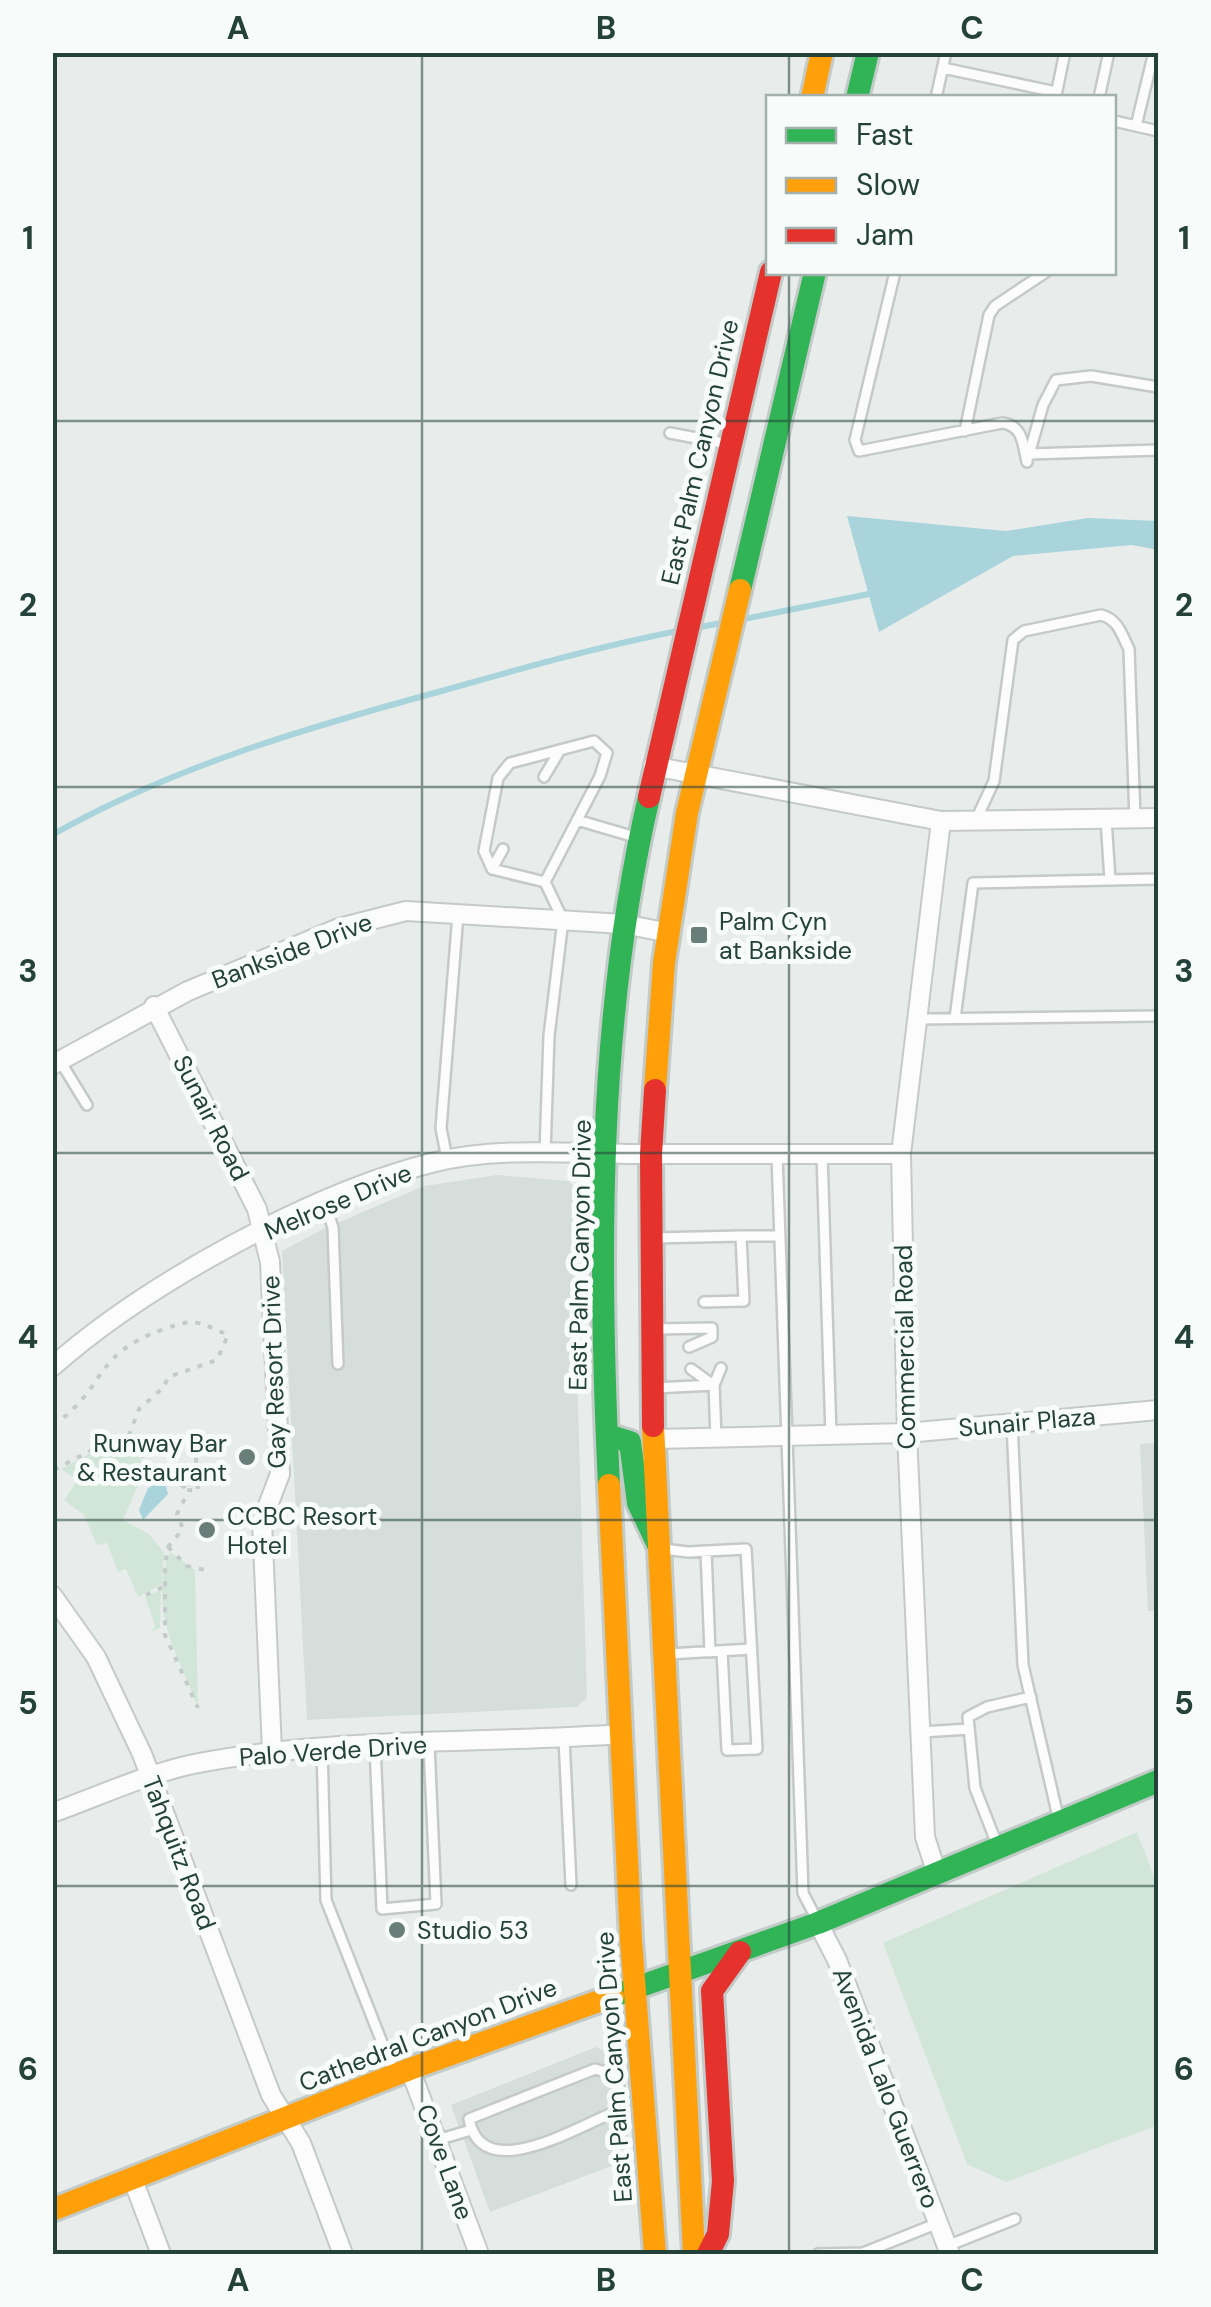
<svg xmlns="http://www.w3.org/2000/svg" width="1211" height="2307" font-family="'DM Sans',sans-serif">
	<rect width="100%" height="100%" fill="#e8edeb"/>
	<path fill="#d6dedb" d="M497 1175 569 1181 576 1189 575 1310 587 1698 577 1707 307 1720 282 1251 323 1229 424 1186Z
		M1158 1443V1611H1148L1140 1444Z
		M596 2047 622 2059 630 2159 490 2212 451 2105Z"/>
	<path fill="#d1e6d8" d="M117 1439 129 1443 146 1467 123 1520 149 1534 164 1553 162 1584 138 1597 126 1569 118 1572 107 1543 97 1545 84 1515 64 1500 78 1480 61 1469Z
		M170 1552 195 1570 198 1708C180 1656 147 1614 170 1552Z
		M161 1590 160 1628 152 1632 155 1625 145 1597Z
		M1137 1832 1158 1887V2125L1006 2182 967 2164 883 1943Z"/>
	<path fill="#a9d4db" d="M847 516 1006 531 1088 518 1158 521V550L1132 545 1013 556 879 632Z
		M158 1483 166 1486 168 1494 143 1520 139 1510 148 1488Z"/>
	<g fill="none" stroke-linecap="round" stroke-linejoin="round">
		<path stroke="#a9d4db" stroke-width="6" d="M739 620 874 593
			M695 628 727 622
			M52 835C172 767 306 728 438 692 519 669 600 646 683 630"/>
		<g stroke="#c5cac8" stroke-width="14">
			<path id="lane" d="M943 68 1056 92
				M1056 95 1065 52
				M936 98 946 52
				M1099 98 1109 52
				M1114 121 1158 131
				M1136 126 1154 52
				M895 272 855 440 859 451 1002 423C1023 425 1023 445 1027 462
				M965 431 989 315 995 306 1046 272
				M670 433 728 444
				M1029 454 1158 450
				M1028 458 1043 405 1056 380 1091 376 1158 387
				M594 741 607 753 600 776 545 882 492 869 484 851 498 778 510 763Z
				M544 777 560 750
				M1106 819 1110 880 1158 879
				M577 820 635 837
				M976 820 994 781 1013 640 1024 631 1101 615C1118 619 1122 635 1129 649L1135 819
				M492 869 503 849
				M545 882 563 920 549 1036 545 1153
				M955 1018 973 883 1110 880
				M917 1019 1158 1016
				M60 1061 87 1105
				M822 1154 831 1435
				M777 1155 803 1893 817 1920
				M447 1159 441 1128 458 914
				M325 1202 333 1228 338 1364
				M741 1236H780
				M654 1238 741 1236 744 1301 704 1302
				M654 1329 712 1328V1337L689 1347
				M691 1369 713 1385
				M714 1385 721 1368
				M654 1388 714 1385 716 1438
				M1012 1423 1023 1665 1059 1821
				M663 1549 688 1552 746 1549 757 1749 727 1750 722 1651
				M706 1551 710 1652
				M669 1654 751 1649
				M922 1732 969 1729
				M564 1738 571 1885
				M375 1746 382 1909 436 1904 429 1744
				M322 1748 326 1900 394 2073
				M998 1847 975 1788 968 1717 987 1707 1031 1697
				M595 2069 612 2074 619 2087 617 2108 608 2115C573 2129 481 2185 469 2119Z
				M437 2140 471 2130
				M947 2246 1015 2219
				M818 2254 863 2253 938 2223"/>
		</g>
		<g stroke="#c5cac8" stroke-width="22">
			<path id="street" d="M653 766 941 821 1158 818
				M154 1006 257 1209 270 1262 280 1474 262 1521 272 1751
				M52 1065 188 991 339 928 406 911 624 924 669 933
				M52 1367C146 1284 310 1194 431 1163 494 1147 563 1153 628 1154 719 1154 810 1154 901 1154
				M656 1439 907 1433 1158 1410
				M52 1595 96 1657 142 1754 271 2095 301 2143 343 2254
				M52 1813C102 1795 152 1771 204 1762 341 1737 484 1744 622 1734
				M937 1874 925 1837 907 1433 901 1154 941 821
				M818 1923 837 1960 950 2254
				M410 2069 479 2254
				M133 2180 161 2254"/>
		</g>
		<g stroke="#c3cbc8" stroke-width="28">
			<path id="fast" d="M857 98 868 52
				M740 590 815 272
				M607 1435 630 1442 638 1503 658 1545
				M609 1485C598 1259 597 1018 649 797
				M613 1996 818 1923 1158 1781"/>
		</g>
		<g stroke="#c3cbc8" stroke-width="28">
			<path id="slow" d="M812 98 822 52
				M655 1090 664 963 687 813 740 590
				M653 1426 694 2254
				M609 1485 631 1940 655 2254
				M52 2210 410 2069 613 1996"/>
		</g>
		<g stroke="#c3cbc8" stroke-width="28">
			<path id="jam" d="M649 797 771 272
				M653 1426 651 1154 655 1090
				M708 2254 718 2234 723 2181 712 1991 740 1952"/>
		</g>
		<path stroke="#c3ccca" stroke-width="4" stroke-dasharray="5 8" stroke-linecap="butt" d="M52 1422H58C108 1384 93 1354 164 1329 196 1318 196 1321 228 1335L217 1360 168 1377 164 1387 139 1409 129 1435 148 1464 189 1490
			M196 1458 198 1491 189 1490 177 1514 183 1529 168 1547 165 1564V1635L198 1708
			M54 1470 118 1436 133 1442
			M168 1547 187 1566 205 1570
			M146 1595 165 1586"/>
		<use href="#lane" stroke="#fcfcfc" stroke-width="9"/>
		<use href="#street" stroke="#fcfcfc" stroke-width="18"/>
		<use href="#fast" stroke="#30b455" stroke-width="22"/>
		<use href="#slow" stroke="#ff9f0a" stroke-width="22"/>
		<use href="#jam" stroke="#e5322d" stroke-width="22"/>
	</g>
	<path fill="none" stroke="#24423a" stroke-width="2.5" stroke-opacity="0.55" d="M422 52V2254M789 52V98M789 272V2254M52 421H1158M52 787H1158M52 1153H1158M52 1520H1158M52 1886H1158"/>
	<g fill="#697e78" stroke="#f7fbf9" stroke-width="4">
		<rect x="689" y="925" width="20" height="20" rx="5"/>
		<circle cx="247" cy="1457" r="10"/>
		<circle cx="207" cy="1530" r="10"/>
		<circle cx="397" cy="1930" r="10"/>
	</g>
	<g text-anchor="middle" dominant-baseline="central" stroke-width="10" stroke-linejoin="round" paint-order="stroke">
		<g font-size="25" fill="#24423a" stroke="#f7fbf9">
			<text transform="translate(700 452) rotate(-77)">East Palm Canyon Drive</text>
			<text transform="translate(292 951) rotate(-21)">Bankside Drive</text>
			<text transform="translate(211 1118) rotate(63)">Sunair Road</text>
			<text transform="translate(338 1202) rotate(-23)">Melrose Drive</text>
			<text transform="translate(580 1255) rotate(-89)">East Palm Canyon Drive</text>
			<text transform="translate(905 1347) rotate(-91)">Commercial Road</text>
			<text transform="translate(274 1372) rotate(-92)">Gay Resort Drive</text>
			<text transform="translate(1027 1422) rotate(-5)">Sunair Plaza</text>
			<text transform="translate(333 1751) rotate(-4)">Palo Verde Drive</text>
			<text transform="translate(179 1853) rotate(69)">Tahquitz Road</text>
			<text transform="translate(428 2035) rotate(-21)">Cathedral Canyon Drive</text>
			<text transform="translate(614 2067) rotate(-94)">East Palm Canyon Drive</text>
			<text transform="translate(886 2088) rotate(69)">Avenida Lalo Guerrero</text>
			<text transform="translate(445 2162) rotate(70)">Cove Lane</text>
		</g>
		<g font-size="25" fill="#24423a" stroke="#f7fbf9" text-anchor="start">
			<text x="719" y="921">Palm Cyn<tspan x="719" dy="29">at Bankside</tspan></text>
			<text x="227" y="1443" text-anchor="end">Runway Bar<tspan x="227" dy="29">&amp; Restaurant</tspan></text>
			<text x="227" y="1516">CCBC Resort<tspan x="227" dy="29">Hotel</tspan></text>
			<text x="417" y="1930">Studio 53</text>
		</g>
	</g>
	<rect width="1211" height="2307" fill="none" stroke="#f7fbf9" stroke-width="110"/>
	<rect x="766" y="95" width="350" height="180" fill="#f7fbf9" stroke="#a3b1ad" stroke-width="2.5"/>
	<rect x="786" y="128" width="50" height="15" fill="#30b455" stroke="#a3b1ad" stroke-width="2.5"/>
	<text x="856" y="145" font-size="30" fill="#24423a">Fast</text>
	<rect x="786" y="178" width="50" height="15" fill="#ff9f0a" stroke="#a3b1ad" stroke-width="2.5"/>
	<text x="856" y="195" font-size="30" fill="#24423a">Slow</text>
	<rect x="786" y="228" width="50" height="15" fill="#e5322d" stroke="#a3b1ad" stroke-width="2.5"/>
	<text x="856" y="245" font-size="30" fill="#24423a">Jam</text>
	<rect x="55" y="55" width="1101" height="2197" fill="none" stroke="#24423a" stroke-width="4"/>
	<g font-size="32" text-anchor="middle" font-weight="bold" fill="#24423a">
		<text x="238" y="39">A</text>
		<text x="606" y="39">B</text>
		<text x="972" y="39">C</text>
		<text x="28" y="249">1</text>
		<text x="1184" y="249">1</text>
		<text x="28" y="616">2</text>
		<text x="1184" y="616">2</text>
		<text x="28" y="982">3</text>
		<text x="1184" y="982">3</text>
		<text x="28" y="1348">4</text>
		<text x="1184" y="1348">4</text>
		<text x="28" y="1714">5</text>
		<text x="1184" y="1714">5</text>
		<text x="28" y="2080">6</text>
		<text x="1184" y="2080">6</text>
		<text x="238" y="2291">A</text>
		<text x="606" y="2291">B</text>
		<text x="972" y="2291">C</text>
	</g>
</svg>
